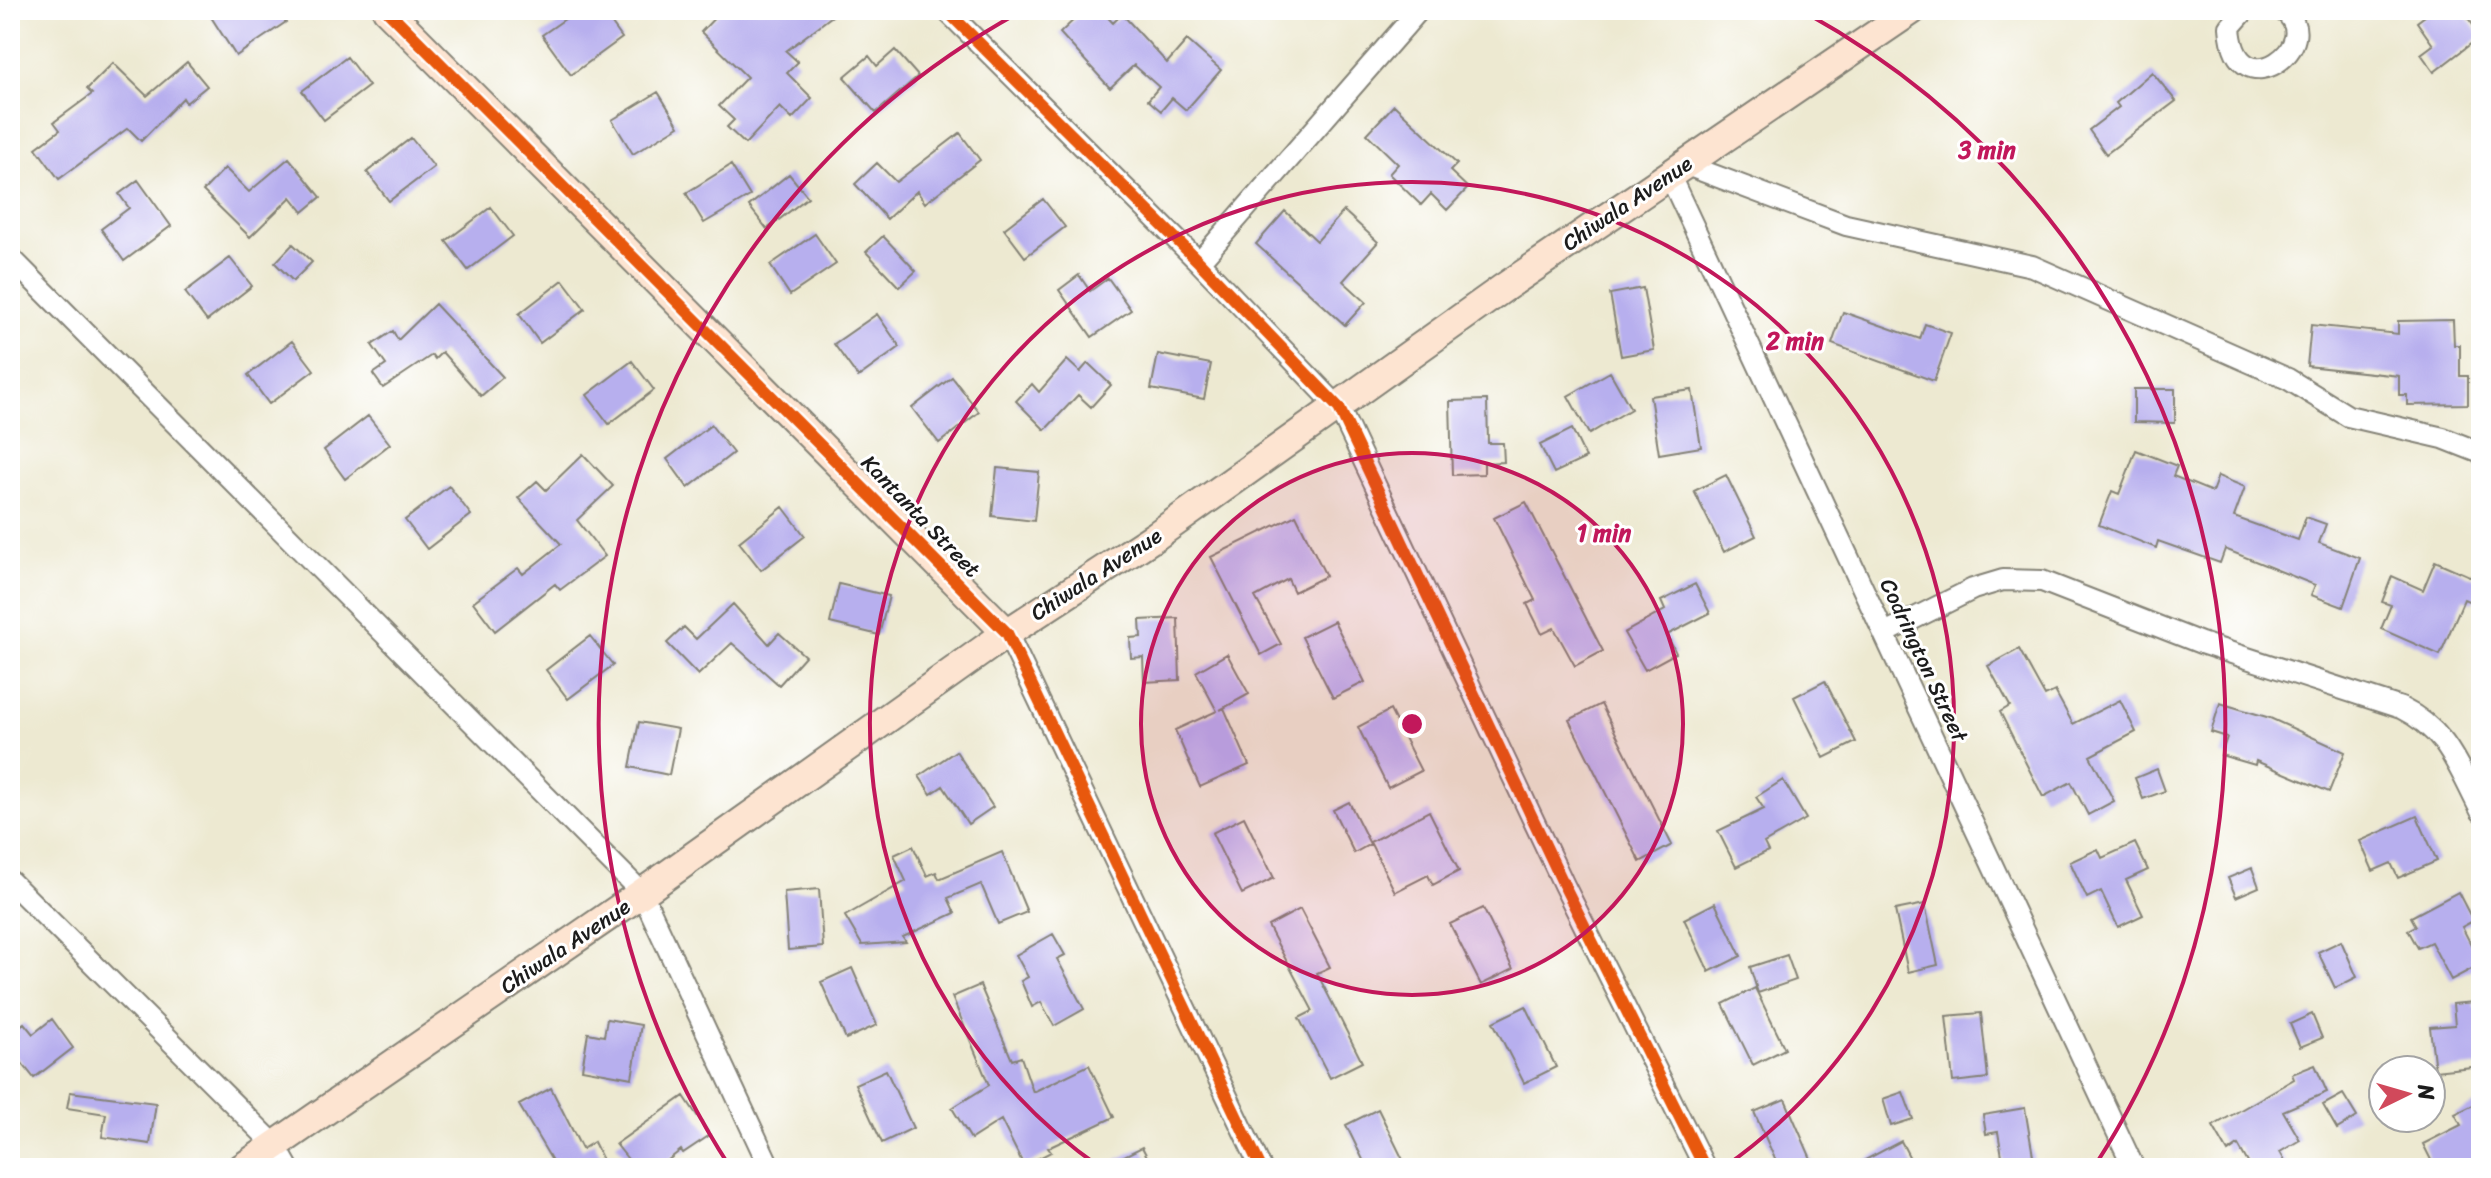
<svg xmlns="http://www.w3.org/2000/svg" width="2491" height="1178" font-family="Sriracha,sans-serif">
	<rect width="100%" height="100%" fill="#fff"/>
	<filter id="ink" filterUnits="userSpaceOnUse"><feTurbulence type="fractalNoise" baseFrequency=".0125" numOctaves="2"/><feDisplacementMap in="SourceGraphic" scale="16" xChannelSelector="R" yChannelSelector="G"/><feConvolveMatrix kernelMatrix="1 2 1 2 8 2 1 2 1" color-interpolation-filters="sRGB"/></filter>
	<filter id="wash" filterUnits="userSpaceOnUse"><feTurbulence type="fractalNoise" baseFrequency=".006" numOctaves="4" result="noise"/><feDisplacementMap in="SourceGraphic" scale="32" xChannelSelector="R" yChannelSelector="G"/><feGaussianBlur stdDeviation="1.8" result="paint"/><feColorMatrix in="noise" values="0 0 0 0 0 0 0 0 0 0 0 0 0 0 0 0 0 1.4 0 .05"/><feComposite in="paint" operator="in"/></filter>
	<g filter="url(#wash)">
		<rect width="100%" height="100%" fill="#ede9d1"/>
		<g id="blocks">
			<path fill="#b7afee" d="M221 10H278L286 22 236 56 211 17Z
				M578 10H602L622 38 571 75 542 35Z
				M722 10H840L786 51 798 62 787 73 812 98 792 119 780 107 745 144 727 127 734 120 719 106 747 77 701 32Z
				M1084 10H1101L1113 23 1122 14 1167 63 1187 40 1221 70 1186 110 1172 98 1161 111 1148 100 1159 87 1134 65 1110 88 1060 33Z
				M2433 10H2462L2481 36 2434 72 2421 54 2433 45 2417 22Z
				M895 50 918 76 876 113 844 77 869 56 877 66Z
				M347 57 369 86 324 120 302 91Z
				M187 62 207 86 186 103 183 98 141 141 128 128 59 179 36 148 60 130 54 122 92 94 87 89 113 63 147 96Z
				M2152 72 2176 101 2106 154 2089 130 2119 107 2116 103Z
				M658 92 679 126 633 154 612 120Z
				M1394 105 1457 164 1450 171 1468 188 1447 210 1431 194 1421 205 1389 174 1398 164 1367 134Z
				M960 133 980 160 925 203 917 191 887 219 855 184 877 163 896 182Z
				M411 138 434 167 389 201 367 172Z
				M289 158 321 197 303 212 291 197 250 237 203 191 225 168 249 192Z
				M731 165 750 196 704 223 686 193Z
				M789 174 808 197 767 229 749 206Z
				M138 180 171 226 124 261 101 229 129 208 119 194Z
				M1043 199 1065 227 1025 257 1004 229Z
				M491 207 513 236 468 270 446 241Z
				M1285 211 1317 241 1344 211 1378 242 1343 281 1366 302 1345 325 1256 244Z
				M815 234 836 264 790 295 770 265Z
				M883 236 916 271 899 287 866 252Z
				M293 244 312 262 293 281 275 263Z
				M230 258 252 286 207 321 185 292Z
				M1079 275 1090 291 1108 278 1131 310 1092 337 1059 290Z
				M563 280 585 309 540 343 519 314Z
				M1643 288 1654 350 1621 356 1610 294Z
				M435 304 503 377 481 396 442 352 435 359 432 355 383 388 373 374 386 365 372 345 393 331 398 340Z
				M1843 312 1920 339 1925 324 1951 333 1934 381 1832 344Z
				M877 314 900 347 858 377 834 344Z
				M2453 320 2454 345H2460V376H2468V404L2407 405V395H2399V376L2307 366 2311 325 2398 334V321Z
				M292 341 314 370 269 404 248 375Z
				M1158 354 1211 364 1204 399 1151 389Z
				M1067 360 1080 372 1088 363 1111 385 1091 407 1078 395 1045 430 1016 401 1032 384 1039 392Z
				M632 361 654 390 609 424 587 395Z
				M1610 372 1631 409 1589 434 1568 396Z
				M952 377 979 412 939 443 912 408Z
				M2134 389H2175V423L2134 422Z
				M1692 390 1701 447 1659 454 1650 396Z
				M1487 400 1488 443H1503L1504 462 1484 463V474L1452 475 1450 401Z
				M368 416 390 444 345 479 324 450Z
				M711 425 733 453 688 488 667 459Z
				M1572 429 1586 458 1554 473 1540 445Z
				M2136 450 2177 466 2173 476 2212 492 2218 476 2245 487 2234 517 2298 540 2306 517 2326 524 2319 543 2360 558 2343 607 2311 595 2315 585 2225 549 2220 563 2158 541 2156 548 2099 525 2112 491 2119 494Z
				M583 454 613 486 577 520 605 556 560 590 555 584 495 631 473 602 518 568 523 574 561 544 518 498 537 481 546 490Z
				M997 468 1039 472 1034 521 992 516Z
				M1726 475 1756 536 1724 552 1694 491Z
				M449 486 471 515 427 549 405 520Z
				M1526 502 1603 651 1575 666 1554 628 1542 634 1527 604 1535 600 1494 518Z
				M783 507 805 536 761 570 739 542Z
				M1296 515 1326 576 1294 592 1288 579 1255 597 1281 644 1261 655 1211 557Z
				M2435 561 2481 581 2473 603 2464 599 2440 655 2381 629 2391 605 2382 602 2392 576 2423 590Z
				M839 584 889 596 879 635 830 623Z
				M1695 584 1710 613 1667 635 1676 653 1645 670 1624 633 1665 610 1661 601Z
				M733 604 769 644 779 633 805 656 779 685 732 643 698 675 667 643 684 627 696 639Z
				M1178 618 1180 680 1144 682 1143 657 1131 658 1130 638 1141 637 1140 620Z
				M1334 621 1365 682 1333 698 1302 637Z
				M590 636 613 665 568 699 546 670Z
				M2019 649 2045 696 2055 691 2073 724 2120 700 2136 732 2090 756 2114 801 2088 815 2071 782 2043 797 2000 712 2010 706 1988 666Z
				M1227 654 1249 694 1220 710 1224 708 1249 765 1200 787 1175 730 1217 711 1196 672Z
				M1825 681 1856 742 1824 758 1794 697Z
				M2220 703 2270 718 2345 752 2329 792 2256 761 2255 765 2221 755 2227 737 2211 732Z
				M1601 704 1672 845 1640 862 1569 720Z
				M1390 710 1421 771 1388 788 1358 727Z
				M639 722 678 729 669 775 630 767Z
				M956 751 993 807 968 824 943 786 931 794 919 776Z
				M2157 769 2165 791 2143 799 2135 778Z
				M1783 780 1806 819 1764 843 1768 851 1736 867 1718 831 1764 809 1756 797Z
				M1349 802 1370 844 1354 853 1333 810Z
				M1429 811 1459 871 1433 885 1428 875 1395 892 1370 842Z
				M2417 816 2437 861 2398 878 2391 863 2373 871 2360 841Z
				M1244 817 1274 878 1242 894 1212 833Z
				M2135 843 2148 870 2126 880 2143 915 2118 927 2101 891 2087 898 2070 862 2098 849 2102 858Z
				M913 846 927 876 936 872 939 879 1002 852 1027 912 998 924 981 884 948 898 955 913 903 937 906 942 862 945 845 916 906 881 894 855Z
				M2252 868 2259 887 2236 897 2228 878Z
				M819 889 823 947 788 950 784 892Z
				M2458 892 2473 921 2462 927 2481 964 2451 980 2431 942 2418 948 2408 930 2416 926 2411 917Z
				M1715 903 1741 956 1709 972 1684 919Z
				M1925 904 1938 965 1908 972 1895 910Z
				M1483 908 1513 969 1481 985 1450 924Z
				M1300 909 1330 967 1317 973 1362 1062 1330 1078 1299 1018 1313 1011 1268 926Z
				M1053 934 1065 955 1057 959 1084 1009 1054 1026 1041 1002 1032 1007 1021 981 1028 977 1016 955Z
				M2341 941 2357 977 2335 988 2318 952Z
				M1787 955 1796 980 1758 993 1750 967Z
				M852 968 877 1025 846 1039 821 982Z
				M980 985 1012 1060 1021 1057 1033 1092 1089 1065 1114 1117 1048 1148 1051 1152 1024 1166 1001 1120 971 1139 952 1108 989 1085 952 997Z
				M1755 988 1785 1049 1753 1065 1723 1004Z
				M2474 1002V1008H2481V1066L2435 1071 2430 1027 2455 1025 2453 1004Z
				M1526 1006 1556 1067 1524 1083 1493 1022Z
				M1981 1013 1988 1078 1953 1082 1946 1016Z
				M2312 1014 2322 1038 2300 1047 2290 1024Z
				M52 1019 73 1048 34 1078 10 1048V1034L24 1023 33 1034Z
				M607 1019 641 1025 632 1078 582 1069 588 1033 604 1036Z
				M2315 1065 2327 1092 2283 1111 2300 1140 2280 1152 2289 1168H2251L2238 1145 2228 1152 2213 1126 2294 1079 2292 1074Z
				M886 1070 913 1128 882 1143 855 1084Z
				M551 1088 582 1149 594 1142 602 1158 590 1164 592 1168H545L554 1164 519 1105Z
				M70 1092 156 1103 150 1144 102 1137 106 1114 67 1108Z
				M1903 1092 1913 1119 1891 1126 1883 1099Z
				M2343 1094 2357 1117 2337 1129 2323 1105Z
				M684 1096 710 1135 683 1153 681 1150 658 1168H635L616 1144Z
				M1785 1099 1815 1168H1779L1754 1112Z
				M2481 1101V1168H2435L2423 1144 2461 1125 2455 1114Z
				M2025 1108 2035 1168H2004L1998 1132 1986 1134 1983 1115Z
				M1378 1109 1407 1168H1367L1346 1125Z
				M1901 1141 1915 1168H1850Z
				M1142 1147 1153 1168H1100Z"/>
		</g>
	</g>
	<g filter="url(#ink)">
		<use href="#blocks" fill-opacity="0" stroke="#848276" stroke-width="2"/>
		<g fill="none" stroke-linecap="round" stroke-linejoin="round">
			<g stroke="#848276" stroke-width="24">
				<path id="street" d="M946 10 1199 262 1339 408 1564 885 1705 1168
					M2245 10 2230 27C2236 114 2330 41 2282 10
					M1684 164 1846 225 2032 266 2288 379 2348 416 2443 438 2481 453
					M1669 174 2134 1168
					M10 257 642 893 770 1168
					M1199 262 1419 10
					M1007 633 1261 1168
					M1885 633 1973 589 2003 580 2042 581 2201 643 2401 708C2448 731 2458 767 2481 811
					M10 881 275 1145 288 1168"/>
			</g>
			<g stroke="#848276" stroke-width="32">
				<path id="secondary" d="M387 10 1007 633
					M242 1168 642 893 1007 633 1157 535 1502 289 1912 10"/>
			</g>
			<use href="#street" stroke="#fff" stroke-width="20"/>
			<use href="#secondary" stroke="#fde4d1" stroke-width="28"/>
			<g stroke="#fff" stroke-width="17">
				<path id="cycleway" d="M387 10 1007 633 1261 1168
					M946 10 1199 262 1339 408 1564 885 1705 1168"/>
			</g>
			<use href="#cycleway" stroke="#e8590c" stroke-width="12"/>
		</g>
	</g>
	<circle cx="1412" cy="724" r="271" fill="#c2185b" fill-opacity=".12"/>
	<g fill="none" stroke="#c2185b" stroke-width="4">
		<circle cx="1412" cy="724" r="271"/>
		<path d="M1101 1168A542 542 0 1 1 1723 1168"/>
		<path d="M730 1167A813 813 0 0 1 1018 13M1806 13A813 813 0 0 1 2094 1167"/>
	</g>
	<g text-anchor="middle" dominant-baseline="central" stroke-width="6" stroke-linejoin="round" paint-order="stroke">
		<g font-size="22" fill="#1c1c1c" stroke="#fff">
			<text transform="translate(1627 203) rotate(-34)">Chiwala Avenue</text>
			<text transform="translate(921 516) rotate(46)">Kantanta Street</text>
			<text transform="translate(1096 574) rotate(-33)">Chiwala Avenue</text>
			<text transform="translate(1924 660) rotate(65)">Codrington Street</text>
			<text transform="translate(565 946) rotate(-34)">Chiwala Avenue</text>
		</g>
	</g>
	<circle cx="1412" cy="724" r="12" fill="#c2185b" stroke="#fff" stroke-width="4"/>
	<g font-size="24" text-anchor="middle" font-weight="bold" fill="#c2185b" stroke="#fff" stroke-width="6" stroke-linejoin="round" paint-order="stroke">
		<text x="1987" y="158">3 min</text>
		<text x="1795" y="349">2 min</text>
		<text x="1604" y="541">1 min</text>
	</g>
	<rect width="2491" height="1178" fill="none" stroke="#fff" stroke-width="40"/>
	<g transform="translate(2407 1094) rotate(85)"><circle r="38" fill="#ffffff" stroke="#a4a4a4" stroke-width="2"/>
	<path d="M0-6L14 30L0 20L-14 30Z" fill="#d1495b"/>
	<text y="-12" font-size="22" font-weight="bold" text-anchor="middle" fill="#1c1c1c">N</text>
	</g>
</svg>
